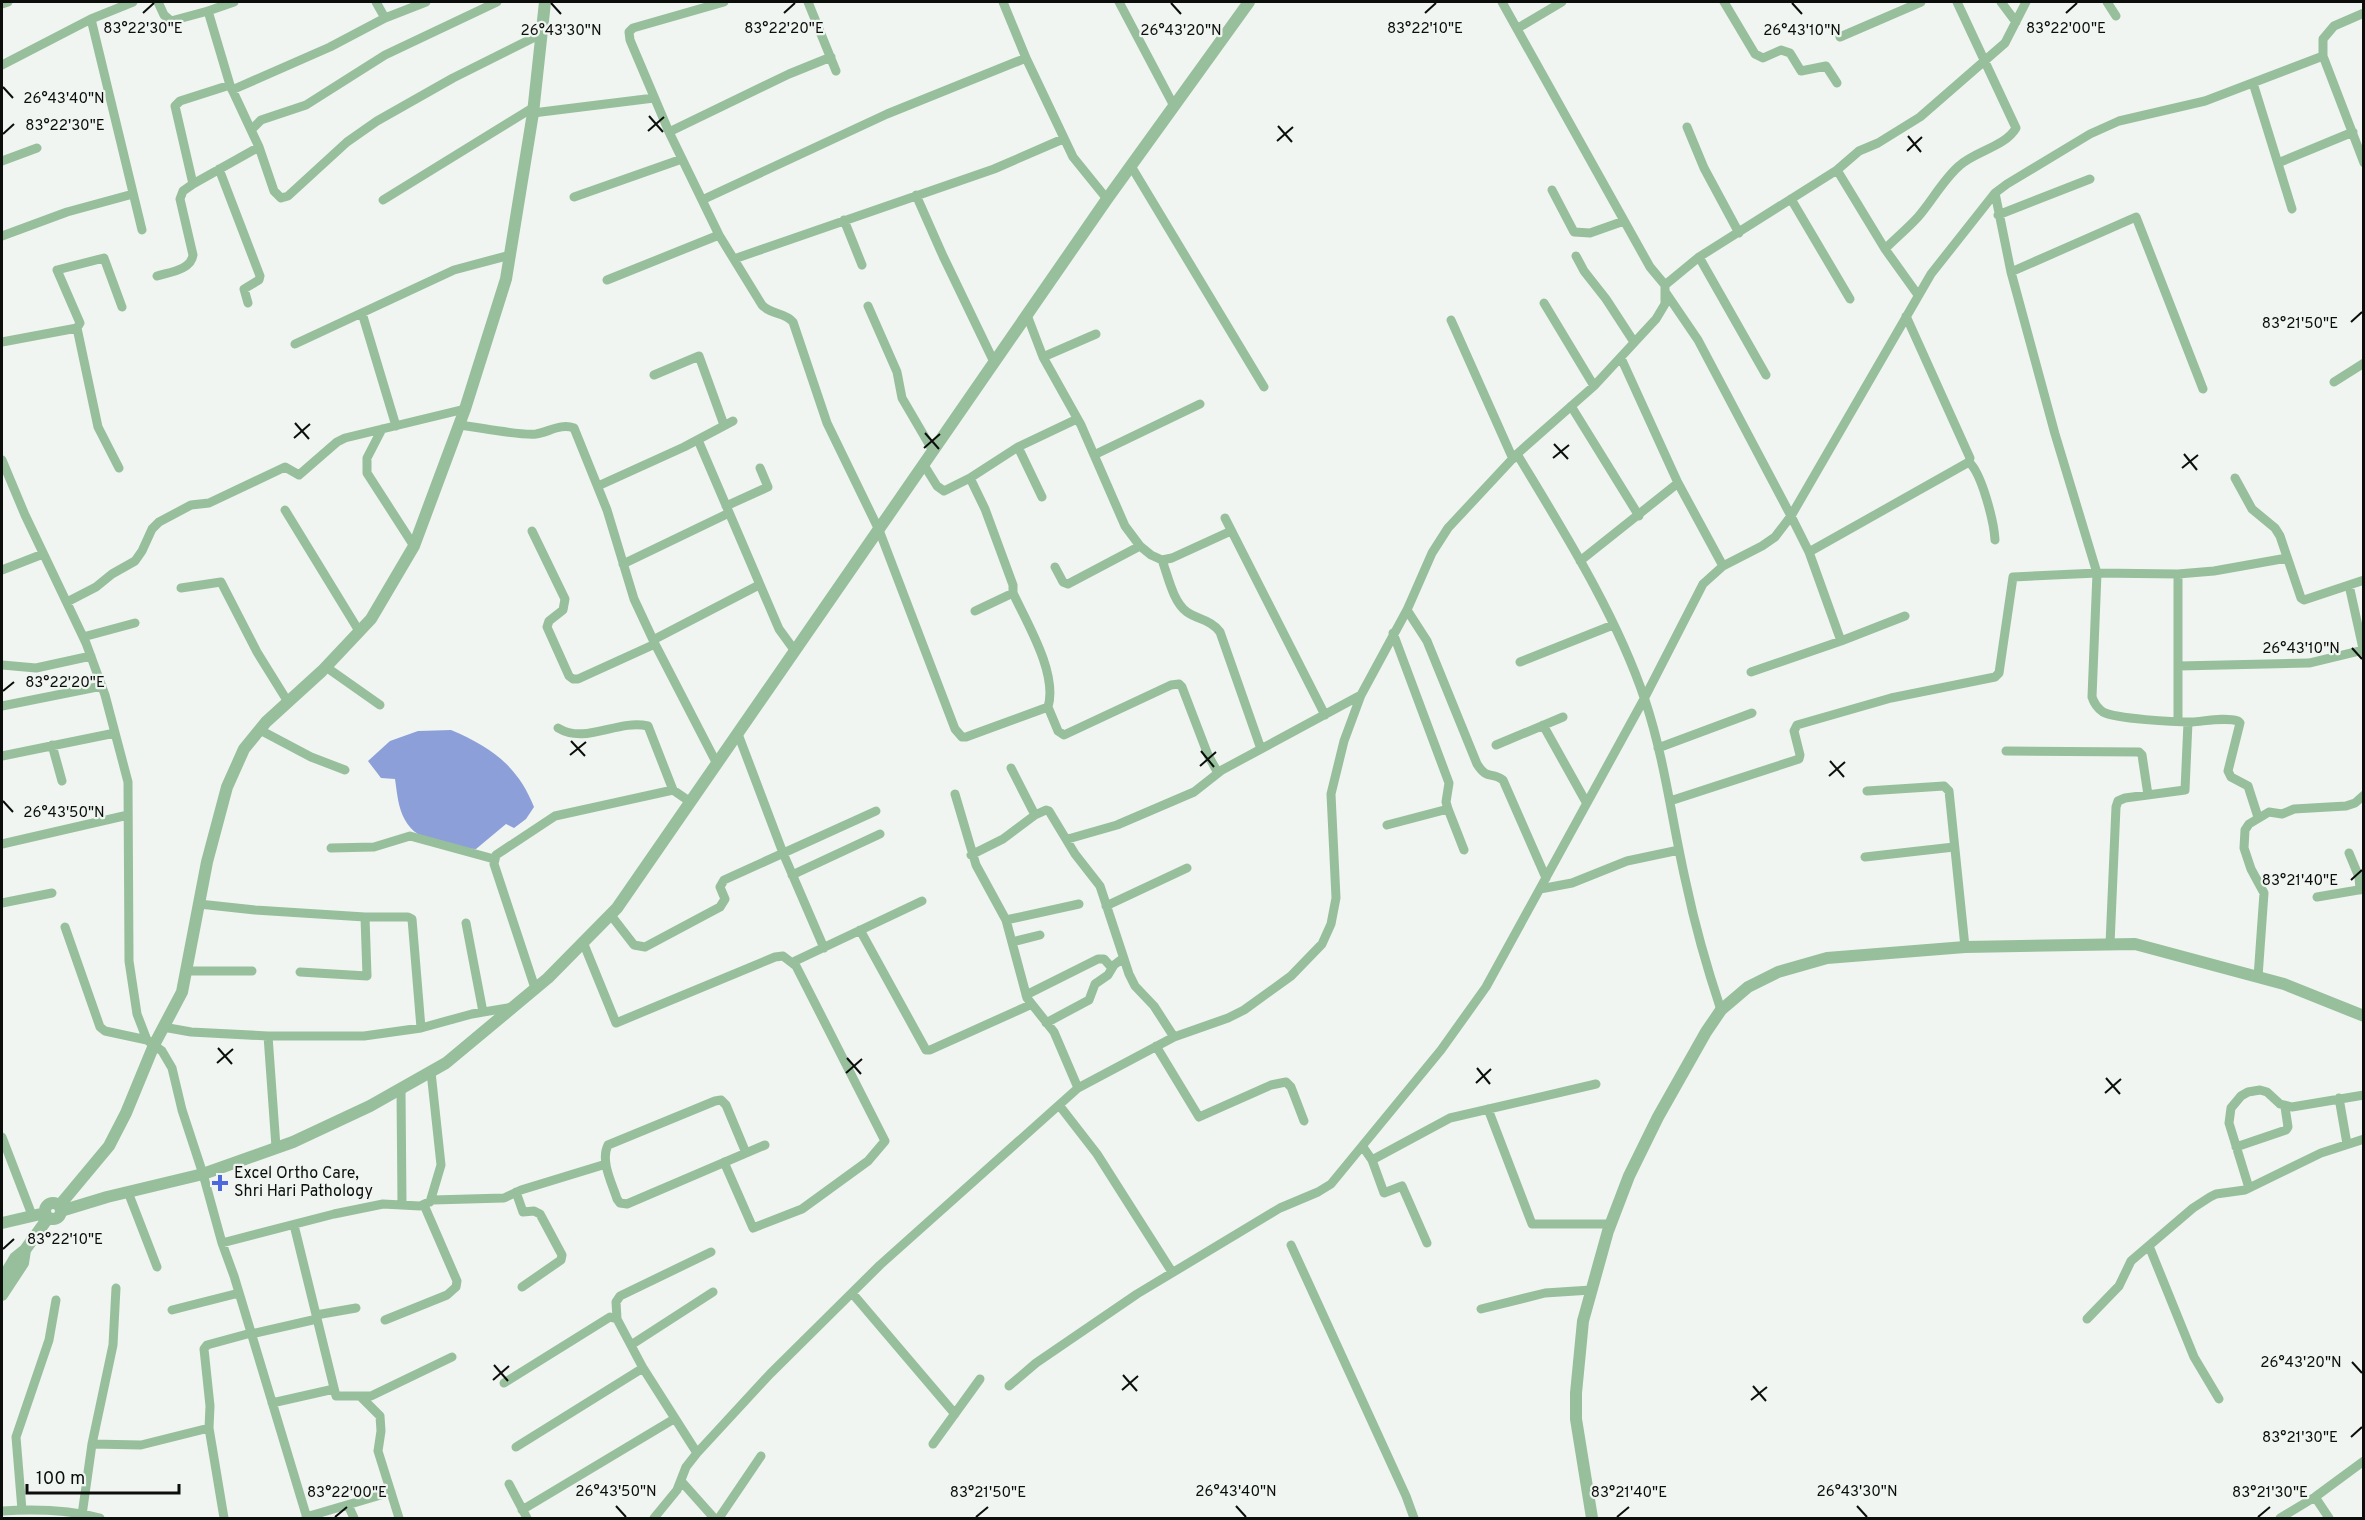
<svg xmlns="http://www.w3.org/2000/svg" width="2365" height="1520" font-family="Overpass,sans-serif">
	<rect width="100%" height="100%" fill="#f0f5f1"/>
	<path fill="#8c9fd9" d="M451 730C491 747 518 766 534 807L526 819 514 828 506 824 476 849C453 848 417 843 405 820 398 808 397 792 395 779L381 778 368 761 390 741 418 731Z"/>
	<g fill="none" stroke-linecap="round" stroke-linejoin="round">
		<path stroke="#97bf9c" stroke-width="9" d="M158 2 164 15 171 21 208 11 230 85 251 130
			M376 2 385 18
			M724 2 633 28 629 32 630 40 669 132 719 235 762 305C771 315 785 312 793 322L827 423 879 530 955 729 962 737H966L1048 707 1058 731 1064 735 1171 685 1179 684 1182 687 1208 755 1218 773
			M808 2 836 71
			M1003 2 1026 58
			M1119 2 1174 106
			M1502 2 1650 267 1665 285V304L1656 319 1594 386 1517 454C1564 532 1616 614 1645 700 1665 760 1672 822 1686 883 1695 926 1707 968 1721 1010
			M1724 2 1755 54 1763 58 1781 50 1790 53 1801 71 1826 66 1837 83
			M2001 2 2016 22
			M2107 2 2116 16
			M2 4 8 2
			M208 11 234 2
			M2364 13 2334 26 2323 39V56L2364 163
			M91 19 142 230
			M1518 28 1562 2
			M1840 37 1921 2
			M2 65 91 19 133 2
			M2253 83 2292 209
			M232 90 330 47 385 18 426 2
			M533 113 654 98
			M1687 127 1704 168 1739 233
			M669 132 789 74 831 57
			M259 147 251 130 261 120 306 105 385 55 497 2
			M2 161 37 148
			M2278 163 2353 132
			M1131 166 1264 387
			M219 169 260 276 259 280 244 289 248 303
			M1837 170 1885 249 1918 295
			M193 184 175 106 180 101 230 85
			M1552 190 1574 232 1590 233 1624 221
			M1995 193 2011 272 2055 434 2097 573 2092 697C2094 703 2097 708 2103 712 2116 719 2174 722 2192 722 2206 721 2225 717 2238 721L2240 723 2228 771 2231 777 2248 786 2258 817
			M916 195 943 256 994 362
			M574 197 682 159
			M1791 199 1850 299
			M383 200 534 107
			M702 200 887 114 1026 58 1073 157 1107 199
			M1998 215 2090 179
			M844 220 862 265
			M2 236 67 212 133 194
			M1885 249C1896 238 1908 228 1918 217 1932 201 1943 180 1959 166 1975 151 2005 147 2016 128L1957 2
			M1576 256 1584 271 1606 299 1634 342
			M1699 257 1766 375
			M734 259 994 169 1063 139
			M2011 272 2136 217 2203 389
			M157 276C170 272 191 270 193 255L180 199 183 191 193 184 259 147 274 191 281 198 288 196 347 142 377 121 453 78 541 34
			M607 280 719 235
			M1665 285 1699 257 1837 170 1859 151 1878 143 1920 117 2005 43 2026 2
			M1666 293 1698 340 1791 516 1809 552 1841 641
			M1544 303 1594 386
			M868 306 897 372 902 398 933 451
			M362 313 396 426
			M1027 315 1043 357 1081 425 1125 526 1140 546 1151 555 1162 560 1172 558 1231 531
			M1451 320 1513 459
			M77 328 80 323 57 270 104 258 122 307
			M2 342 77 328 98 427 119 468
			M295 344 454 270 510 255
			M1043 357 1096 334
			M1621 358 1678 483 1723 566
			M654 375 699 356 724 425
			M2334 382 2364 363
			M1571 406 1639 516
			M459 425C478 427 520 436 536 434 549 432 561 423 574 428L607 510 634 599 655 644 716 762
			M382 429 367 458V473L414 546
			M698 440 779 629 795 651
			M1094 455 1200 404
			M2 460 25 515 86 643 105 695 128 782 129 961 137 1014 147 1040 162 1051 172 1068 182 1110 203 1174 222 1243 234 1276 307 1518
			M1969 462C1982 474 1994 522 1995 540
			M924 465 937 486 944 491 970 478 985 509 1013 585V593L975 611
			M970 478 1018 447
			M2235 478 2252 509 2275 528 2280 536 2301 598 2304 600 2364 580
			M598 486 684 447 733 421
			M1042 497 1018 447 1077 419
			M726 506 768 487 760 468
			M285 510 359 631
			M1225 518 1325 715
			M532 531 565 599 563 610 549 621 547 627 569 676 573 679H578L655 644
			M1809 552 1969 462 1970 458 1906 316
			M1162 560C1168 576 1173 602 1187 612 1199 620 1211 620 1220 632L1261 749
			M1580 561 1678 483
			M623 564 729 513
			M1055 567 1063 582 1068 584 1140 546
			M2 570 43 554
			M2178 574V721
			M2349 585 2364 653
			M181 588 221 582 257 652 288 702
			M1013 593C1027 623 1058 674 1048 707
			M67 602 96 587 112 574 135 561 142 551 152 529 159 522 191 505 209 503 285 467 299 475 337 442 345 438 465 409
			M1407 610 1427 641 1477 764C1488 781 1491 771 1503 780L1546 878
			M1393 633 1449 783 1446 802 1448 809 1464 850
			M83 637 135 623
			M653 640 759 585
			M1520 662 1613 625
			M2 665 36 668 91 656
			M2179 666 2309 663 2363 650
			M326 667 380 705
			M1751 672 1841 641 1905 616
			M2 706 102 686
			M1543 725 1586 802
			M558 728C586 745 617 719 648 726L673 790
			M260 730 311 757 345 770
			M738 734 783 853 824 948
			M52 745 62 781
			M1496 745 1563 717
			M1658 748 1752 713
			M2006 751 2139 752 2142 755 2148 795
			M2 756 115 733
			M1011 768 1035 815 1046 810 1049 811 1075 854 1100 886 1129 974 1135 986 1154 1006 1174 1037
			M1867 791 1944 786 1949 791 1965 947
			M955 794 976 865 1006 920 1027 998 1054 1032 1078 1088
			M1670 801 1799 759 1800 755 1794 731 1797 725 1891 698 1995 677 1999 673 2013 577 2097 573 2178 574 2214 571 2287 558
			M1387 825 1448 809
			M1068 839 1117 825 1194 792 1222 770 1361 695
			M2 844 128 815
			M331 848 374 847 410 836 494 859
			M2349 853 2359 877 2360 890
			M971 855 1003 839 1035 815
			M1865 857 1954 847
			M792 875 880 834
			M1540 889 1572 883 1627 861 1679 850
			M2317 897 2364 889
			M2 903 52 893
			M199 904 255 910 365 917 367 976 300 972
			M1106 906 1187 868
			M610 914 634 945 645 947 720 907 725 899 720 887 724 880 876 811
			M365 917H408L412 919 421 1028
			M1006 920 1079 904
			M466 923 483 1012
			M65 927 100 1027 105 1031 147 1040
			M860 930 926 1050H930L1030 1005
			M583 942 616 1023 775 957 783 956 796 966 885 1141 868 1161 802 1209 753 1228 724 1162
			M1012 942 1040 935
			M2110 944 2116 807 2118 801 2125 798 2185 790 2188 722
			M793 962 922 901
			M186 971H252
			M2258 977 2264 893 2251 869 2244 848 2245 830 2249 824 2269 812 2282 814 2294 809 2346 806 2355 803 2364 795
			M535 988 494 864 496 855 555 816 673 790 689 801
			M1026 995 1098 959H1104L1112 968
			M1046 1023 1089 1000 1095 984 1108 975 1114 965 1122 959
			M163 1027 191 1032 268 1036H364L421 1028 472 1014 513 1007
			M268 1036 276 1147
			M1156 1046 1199 1117 1271 1085 1286 1082 1291 1087 1304 1121
			M401 1089 402 1205
			M2339 1098 2347 1144
			M1059 1105 1097 1154 1172 1272
			M1488 1109 1532 1224H1611
			M2 1137 32 1215
			M1363 1147 1372 1160 1384 1193 1402 1186 1427 1243
			M2236 1147 2286 1130 2288 1127 2285 1107
			M746 1153 726 1105 721 1100 715 1101 608 1145C600 1161 612 1183 617 1199L620 1203 627 1204 765 1145
			M1372 1160 1450 1118 1596 1084
			M2249 1188 2229 1123 2231 1108 2241 1096 2248 1092 2260 1090 2267 1092 2280 1104 2292 1107 2364 1095
			M128 1192 157 1267
			M516 1192 523 1212 534 1211 540 1214 562 1255 561 1260 522 1287
			M430 1202 441 1165 431 1072
			M294 1225 336 1396H371L452 1357
			M222 1243 334 1214 383 1204 420 1206 433 1200 504 1198 521 1190 606 1164
			M1291 1245 1406 1496 1414 1518
			M2149 1246 2194 1357 2219 1399
			M852 1293 955 1414
			M1481 1309 1545 1293 1591 1290
			M172 1310 239 1293
			M316 1315 356 1308
			M617 1319 616 1302 620 1296 711 1252
			M2087 1319 2119 1286 2131 1261 2193 1208 2210 1197 2216 1194 2245 1190 2321 1153 2364 1139
			M385 1320 447 1295 456 1287 457 1281 424 1205
			M251 1334 317 1319
			M631 1345 713 1292
			M504 1383 610 1317 617 1319 643 1368 697 1453
			M1009 1386 1036 1363 1137 1294 1280 1208 1318 1192 1331 1184 1441 1050 1486 987 1644 699 1703 584 1723 566 1762 546 1775 537 1791 516 1931 274 1995 193 2007 184 2090 134 2119 121 2205 101 2323 56
			M361 1397 380 1416 381 1431 378 1451 399 1518
			M272 1403 334 1389
			M92 1444 141 1445 209 1428
			M933 1444 980 1379
			M516 1447 643 1368
			M681 1481 714 1518
			M509 1484 527 1518
			M2315 1497 2329 1518
			M348 1505 354 1518
			M22 1510 16 1437 49 1340 56 1300
			M522 1510 674 1419
			M2 1511C33 1509 70 1510 100 1518
			M82 1515 92 1444 113 1345 116 1288
			M306 1517 391 1492
			M224 1518 209 1428 210 1406 204 1349 207 1345 251 1333
			M654 1518 677 1490 686 1467 697 1453 770 1374 880 1265 1078 1088 1174 1037 1228 1018 1244 1010 1291 976 1322 944 1331 924 1336 898 1331 794 1344 741 1361 695 1407 610 1432 553 1448 528 1517 454
			M719 1518 761 1456
			M2280 1518 2315 1497 2364 1461"/>
		<path stroke="#97bf9c" stroke-width="12" d="M45 1211a8 8 0 1 1 16 0a8 8 0 1 1-16 0Z
			M59 1206 109 1146 126 1113 154 1045 182 992 207 862 227 787 244 749 266 722 322 671 371 619 414 546 465 409 506 279 533 113 545 2
			M61 1211 107 1197 203 1174 293 1142 370 1106 446 1063 548 978 617 908 1107 199 1249 2
			M2 1223 45 1213
			M2 1280 15 1258 25 1250 48 1218
			M2 1295 23 1263 25 1250
			M1592 1518 1576 1419V1393L1583 1321 1608 1231 1629 1176 1658 1117 1706 1032 1721 1010 1748 987 1778 972 1827 958 1965 947 2135 944 2284 984 2364 1016"/>
	</g>
	<path fill="none" stroke="#0c0e0c" stroke-width="2" d="M551 3 561 14M1171 3 1181 14M1792 3 1802 14M143 13 154 3M784 13 795 3M1425 13 1436 3M2066 13 2077 3M3 87 13 98M649 116 663 132M1278 126 1292 142M648 131 664 117M3 134 14 124M1908 136 1921 152M1277 141 1293 127M1907 151 1922 137M2351 322 2362 312M295 423 309 439M925 433 939 449M294 438 310 424M1554 444 1568 459M924 448 940 434M2184 454 2197 470M1553 458 1569 445M2182 468 2198 455M2352 648 2362 659M3 691 14 682M571 741 585 756M1201 751 1214 767M570 755 586 742M1830 761 1844 777M1200 766 1216 752M1829 776 1845 762M3 801 13 812M2351 880 2362 870M218 1048 232 1064M847 1058 861 1074M217 1063 233 1049M1477 1068 1490 1084M846 1073 862 1059M2106 1078 2120 1094M1476 1083 1491 1069M2105 1093 2121 1079M3 1249 14 1239M2352 1362 2362 1373M494 1365 508 1381M1123 1375 1137 1391M493 1380 509 1366M1753 1386 1766 1401M1122 1390 1138 1376M1751 1400 1767 1387M2351 1437 2362 1427M616 1506 626 1517M1236 1506 1246 1517M1857 1506 1867 1517M335 1517 347 1507M976 1517 988 1507M1617 1517 1629 1507M2258 1517 2270 1507"/>
	<path fill="#4c69dd" stroke="#f0f5f1" stroke-width="2" d="M217 1174h6v6h6v6h-6v6h-6v-6h-6v-6h6z"/>
	<g text-anchor="middle" dominant-baseline="central" stroke-width="4.5" stroke-linejoin="round" paint-order="stroke">
		<g font-size="16" fill="#0c0e0c" stroke="#f0f5f1" text-anchor="start">
			<text x="234" y="1174">Excel Ortho Care,<tspan x="234" dy="18">Shri Hari Pathology</tspan></text>
		</g>
	</g>
	<g font-size="15" text-anchor="middle" fill="#0c0e0c" stroke="#f0f5f1" stroke-width="4.5" stroke-linejoin="round" paint-order="stroke">
		<text x="143" y="33">83°22'30"E</text>
		<text x="784" y="33">83°22'20"E</text>
		<text x="1425" y="33">83°22'10"E</text>
		<text x="2066" y="33">83°22'00"E</text>
		<text x="561" y="35">26°43'30"N</text>
		<text x="1181" y="35">26°43'20"N</text>
		<text x="1802" y="35">26°43'10"N</text>
		<text x="64" y="103">26°43'40"N</text>
		<text x="65" y="130">83°22'30"E</text>
		<text x="2300" y="328">83°21'50"E</text>
		<text x="2301" y="653">26°43'10"N</text>
		<text x="65" y="687">83°22'20"E</text>
		<text x="64" y="817">26°43'50"N</text>
		<text x="2300" y="885">83°21'40"E</text>
		<text x="65" y="1244">83°22'10"E</text>
		<text x="2301" y="1367">26°43'20"N</text>
		<text x="2300" y="1442">83°21'30"E</text>
		<text x="616" y="1496">26°43'50"N</text>
		<text x="1236" y="1496">26°43'40"N</text>
		<text x="1857" y="1496">26°43'30"N</text>
		<text x="347" y="1497">83°22'00"E</text>
		<text x="988" y="1497">83°21'50"E</text>
		<text x="1629" y="1497">83°21'40"E</text>
		<text x="2270" y="1497">83°21'30"E</text>
	</g>
	<rect width="2365" height="1520" fill="none" stroke="#0c0e0c" stroke-width="6"/>
	<path d="M27 1484v9h152v-9" fill="none" stroke="#0c0e0c" stroke-width="3"/>
	<text x="36" y="1484" font-size="18" fill="#0c0e0c" stroke="#f0f5f1" stroke-width="4.5" paint-order="stroke">100 m</text>
</svg>
